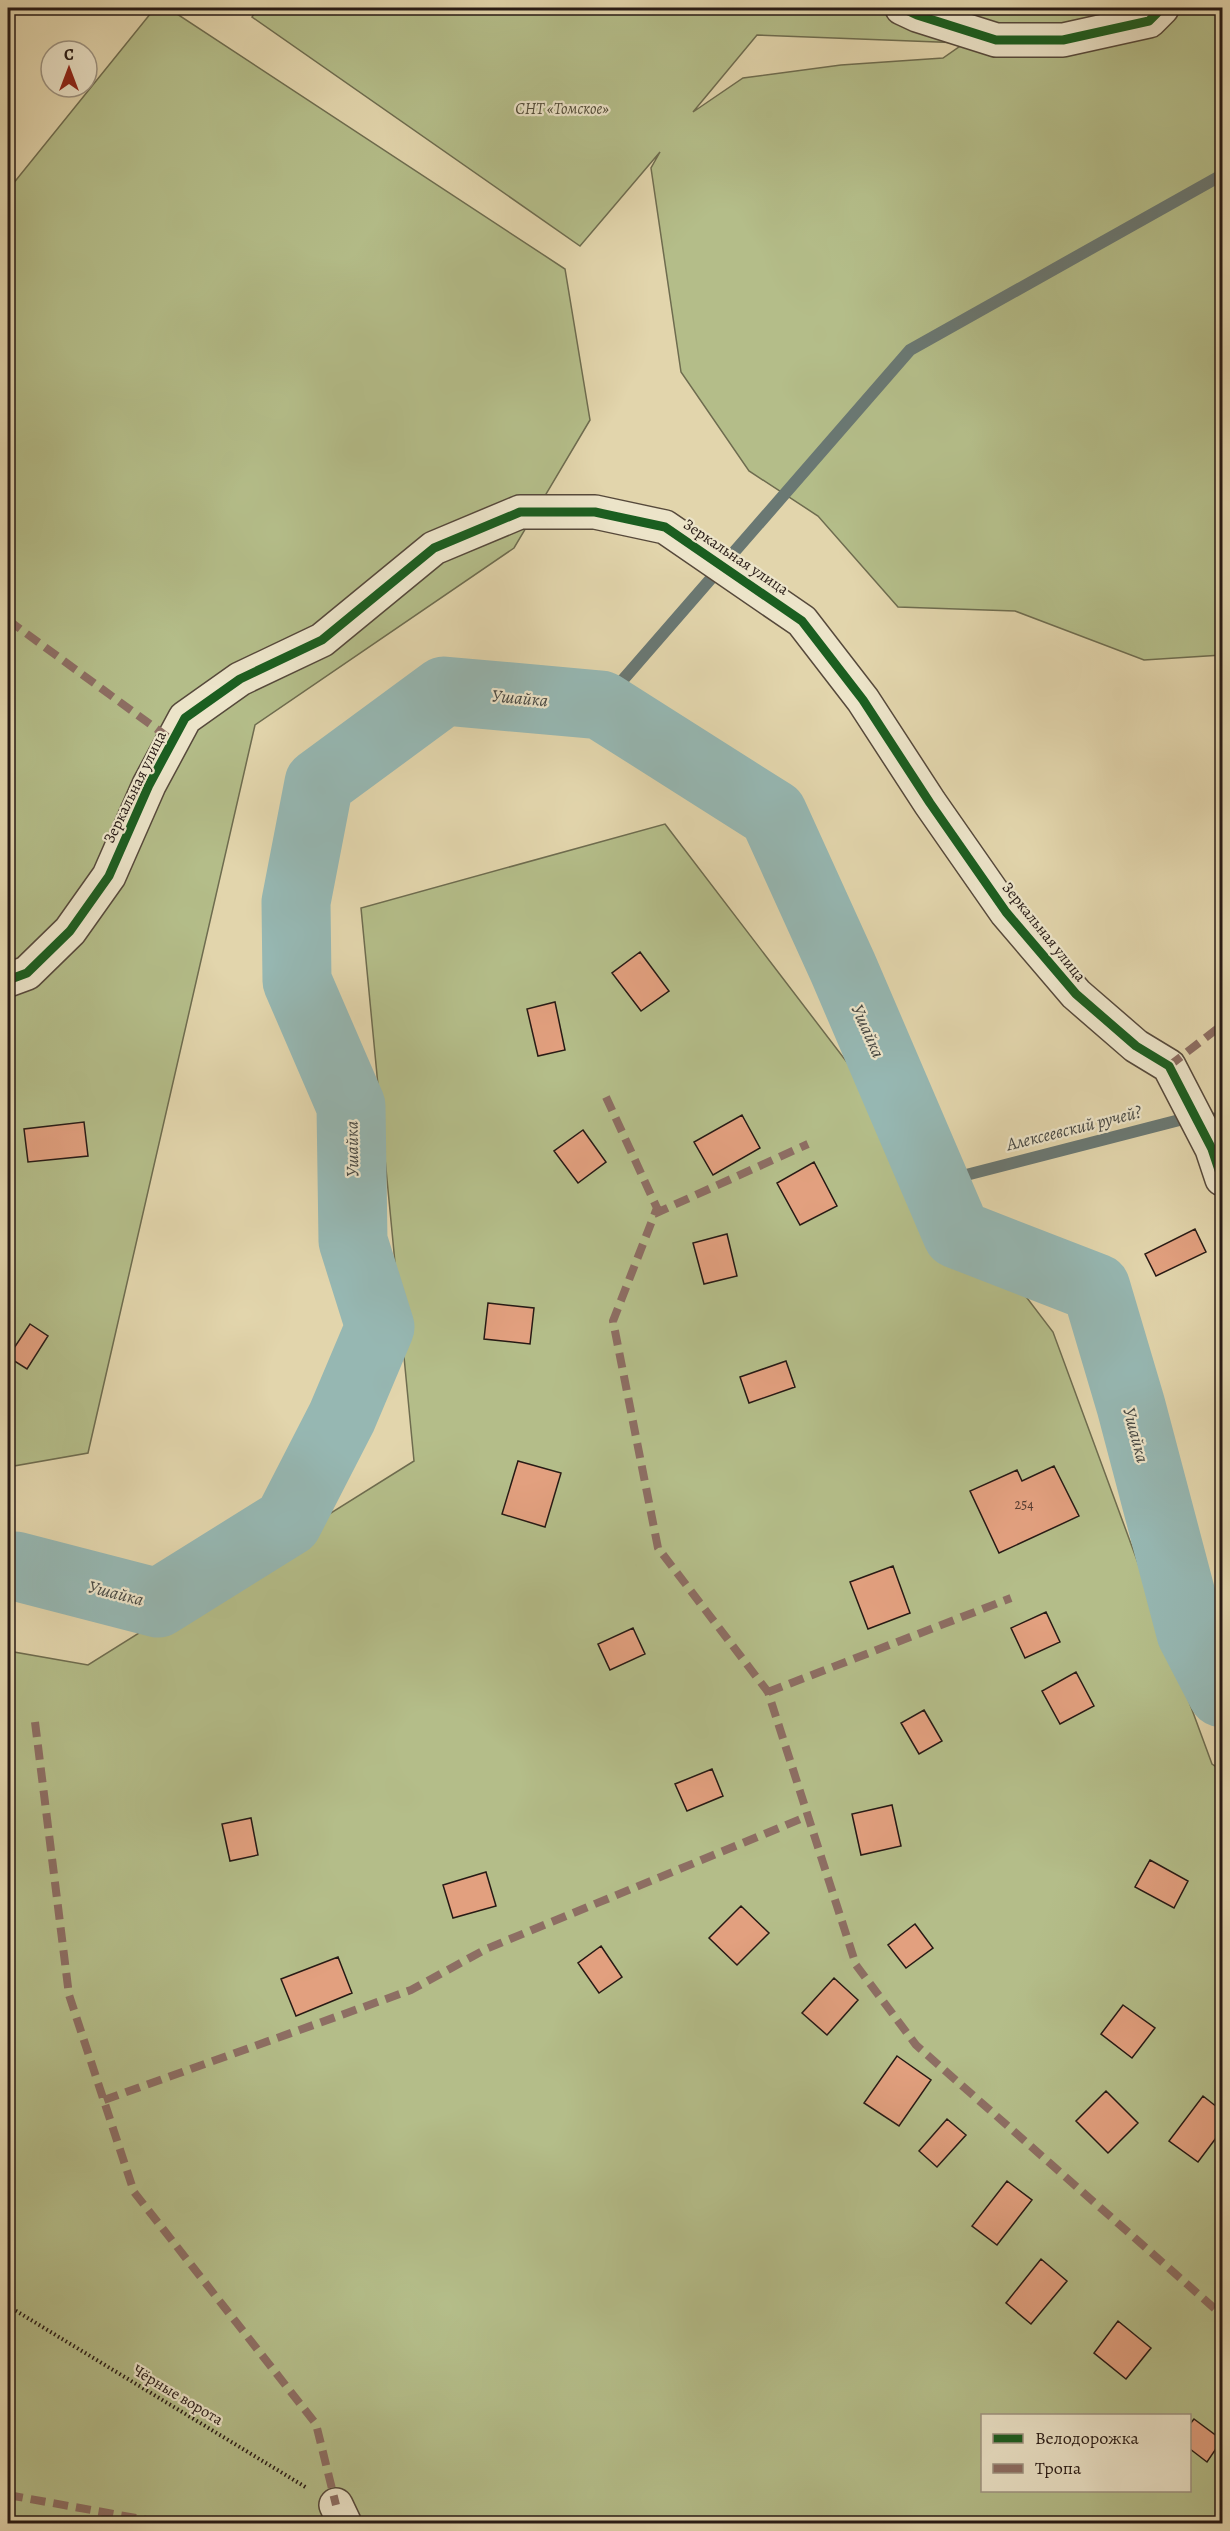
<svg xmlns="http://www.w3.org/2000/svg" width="1230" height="2531" font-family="Alegreya,serif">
	<rect width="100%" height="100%" fill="#e2d5ac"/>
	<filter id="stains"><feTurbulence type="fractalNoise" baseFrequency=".00333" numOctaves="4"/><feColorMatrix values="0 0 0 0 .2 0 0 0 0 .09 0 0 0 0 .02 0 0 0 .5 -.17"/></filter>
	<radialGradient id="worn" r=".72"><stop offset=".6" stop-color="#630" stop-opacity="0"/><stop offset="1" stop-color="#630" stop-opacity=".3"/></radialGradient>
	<path fill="#b4bd89" stroke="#6e6c4f" stroke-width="1.5" fill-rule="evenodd" d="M155 8H168L565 269 590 420 514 548 255 725 88 1453 8 1467V190Z
		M258 8H1222V655L1144 660 1015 611 898 607 818 516 749 471 681 372 651 168 660 152 580 246 252 17ZM757 35 963 43V44L943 58 841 65 743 78 693 112Z
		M665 824 1053 1332 1212 1764 1222 1771V2523H8V1651L88 1665 414 1461 361 908ZM982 2416H1190V2490H982Z"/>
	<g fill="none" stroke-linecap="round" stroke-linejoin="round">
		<path stroke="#6a7873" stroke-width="12" d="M601 705 910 350 1222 175
			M935 1183 1195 1116 1222 1120"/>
		<path stroke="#96b7b2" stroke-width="69" d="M8 1566H15L158 1603 288 1522 342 1417 380 1327 353 1241 351 1106 297 981 296 902 319 783 444 691 601 705 773 814 843 968 957 1234 1096 1288 1131 1406 1191 1633 1222 1693"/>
	</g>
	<path fill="#e2a07f" stroke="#271a15" stroke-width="1.5" d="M640 952 669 991 641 1011 612 973Z
		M555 1002 565 1050 538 1056 527 1009Z
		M742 1115 760 1148 713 1175 694 1142Z
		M84 1122 88 1156 28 1162 24 1129Z
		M583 1130 606 1162 578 1183 554 1151Z
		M814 1162 837 1206 800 1225 777 1183Z
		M1195 1229 1206 1252 1156 1276 1145 1254Z
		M727 1234 737 1276 704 1284 693 1243Z
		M488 1303 534 1308 530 1344 484 1339Z
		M30 1324 48 1336 27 1369 8 1357Z
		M786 1361 795 1387 749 1403 740 1377Z
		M518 1461 561 1473 545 1527 502 1514Z
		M1054 1466 1079 1516 999 1553 970 1491 1017 1470 1022 1481Z
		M893 1566 910 1613 868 1629 850 1582Z
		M1046 1612 1060 1642 1025 1658 1011 1628Z
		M633 1628 645 1654 610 1670 598 1644Z
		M1076 1672 1094 1706 1060 1724 1042 1691Z
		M924 1710 942 1741 919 1754 901 1723Z
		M712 1769 723 1796 687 1811 675 1784Z
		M892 1805 901 1846 861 1855 852 1814Z
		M251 1818 258 1855 230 1861 222 1824Z
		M1150 1860 1188 1881 1174 1908 1135 1887Z
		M486 1872 496 1906 453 1918 443 1885Z
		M741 1906 769 1933 737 1965 709 1938Z
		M915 1924 933 1948 906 1968 888 1945Z
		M601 1946 622 1977 599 1993 578 1963Z
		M338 1957 352 1993 296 2016 281 1979Z
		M834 1978 858 2000 827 2035 802 2013Z
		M1123 2005 1155 2028 1132 2058 1101 2034Z
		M897 2056 931 2080 899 2126 864 2103Z
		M1106 2091 1138 2123 1108 2153 1076 2121Z
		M1203 2096 1222 2111V2130L1198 2162 1169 2141Z
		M947 2119 966 2135 937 2167 919 2151Z
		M1007 2181 1032 2200 997 2245 972 2226Z
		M1041 2259 1067 2281 1031 2324 1006 2303Z
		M1118 2321 1151 2348 1126 2379 1094 2353Z
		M1194 2419 1222 2440 1207 2462 1190 2449V2424Z"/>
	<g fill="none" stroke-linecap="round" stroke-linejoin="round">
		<g stroke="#56493b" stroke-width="36">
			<path id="minor" d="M902 8 917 15 996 40H1063L1149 21 1162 8
				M8 980 27 973 70 931 109 876 149 785 185 718 240 679 322 640 434 548 520 512H595L665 527 802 621 863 700 930 803 1006 912 1076 994 1136 1046 1169 1066 1212 1149 1222 1179
				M336 2505 345 2524"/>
		</g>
		<path stroke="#271a15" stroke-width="4" stroke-dasharray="1.5 3" stroke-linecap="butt" d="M8 2306 307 2488"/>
		<use href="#minor" stroke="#ece4c9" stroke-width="33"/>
		<path stroke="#8d6e63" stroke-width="8" stroke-dasharray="15 8" stroke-linecap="butt" d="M8 620 173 741
			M1169 1066 1222 1025
			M606 1097 657 1208 613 1321 658 1548 768 1692 856 1965 916 2045 1222 2315
			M654 1214 808 1144
			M8 1457H9
			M768 1692 1011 1598
			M35 1722 69 1995 134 2192 316 2424 336 2505
			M104 2100 411 1990 486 1949 808 1816
			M8 2495 169 2524"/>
		<g stroke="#ece4c9" stroke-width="13">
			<path id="cycleway" d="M902 8 917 15 996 40H1063L1149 21 1162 8
				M8 980 27 973 70 931 109 876 149 785 185 718 240 679 322 640 434 548 520 512H595L665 527 802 621 863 700 930 803 1006 912 1076 994 1136 1046 1169 1066 1212 1149 1222 1179"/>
		</g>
		<use href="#cycleway" stroke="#1b5e20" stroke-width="9"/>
	</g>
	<g text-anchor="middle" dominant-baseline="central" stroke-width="4.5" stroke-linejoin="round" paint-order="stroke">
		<g font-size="14" fill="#563c30">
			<text x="1024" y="1504">254</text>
		</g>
		<g font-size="16" font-style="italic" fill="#514b38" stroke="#ece4c9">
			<text x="562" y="109">СНТ «Томское»</text>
		</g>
		<g font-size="16" fill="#271a15" stroke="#ece4c9">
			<text transform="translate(736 557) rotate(34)">Зеркальная улица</text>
			<text transform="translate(135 787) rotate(-64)">Зеркальная улица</text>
			<text transform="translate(1044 932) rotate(51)">Зеркальная улица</text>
			<text transform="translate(178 2395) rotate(31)">Чёрные ворота</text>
		</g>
		<g font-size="18" font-style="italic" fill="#484944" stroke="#ece4c9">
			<text transform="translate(520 698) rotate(5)">Ушайка</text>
			<text transform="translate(868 1031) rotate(66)">Ушайка</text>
			<text transform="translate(1074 1128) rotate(-14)">Алексеевский ручей?</text>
			<text transform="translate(352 1149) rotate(-91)">Ушайка</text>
			<text transform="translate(1136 1435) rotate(75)">Ушайка</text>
			<text transform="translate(116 1593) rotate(14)">Ушайка</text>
		</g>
	</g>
	<rect width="1230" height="2531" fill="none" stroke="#e2d5ac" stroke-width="30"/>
	<rect x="9" y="9" width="1212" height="2513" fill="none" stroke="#271a15" stroke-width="3"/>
	<rect x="15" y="15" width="1200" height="2501" fill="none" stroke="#271a15" stroke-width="1.5"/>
	<rect x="981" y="2414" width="210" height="78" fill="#ece4c9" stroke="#9d9381" stroke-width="1.5"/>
	<rect x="993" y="2434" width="30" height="9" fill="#1b5e20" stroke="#9d9381" stroke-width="1.5"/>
	<text x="1035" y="2444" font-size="18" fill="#271a15">Велодорожка</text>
	<rect x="993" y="2464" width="30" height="9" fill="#8d6e63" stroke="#9d9381" stroke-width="1.5"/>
	<text x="1035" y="2474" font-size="18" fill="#271a15">Тропа</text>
	<g transform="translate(69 69)"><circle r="28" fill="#ece4c9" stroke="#9d9381" stroke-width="1.5"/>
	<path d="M0-4.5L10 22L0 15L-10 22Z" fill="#8f2418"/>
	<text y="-9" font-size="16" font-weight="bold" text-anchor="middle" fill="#271a15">С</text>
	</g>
	<rect width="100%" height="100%" filter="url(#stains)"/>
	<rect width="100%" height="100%" fill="url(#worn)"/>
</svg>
